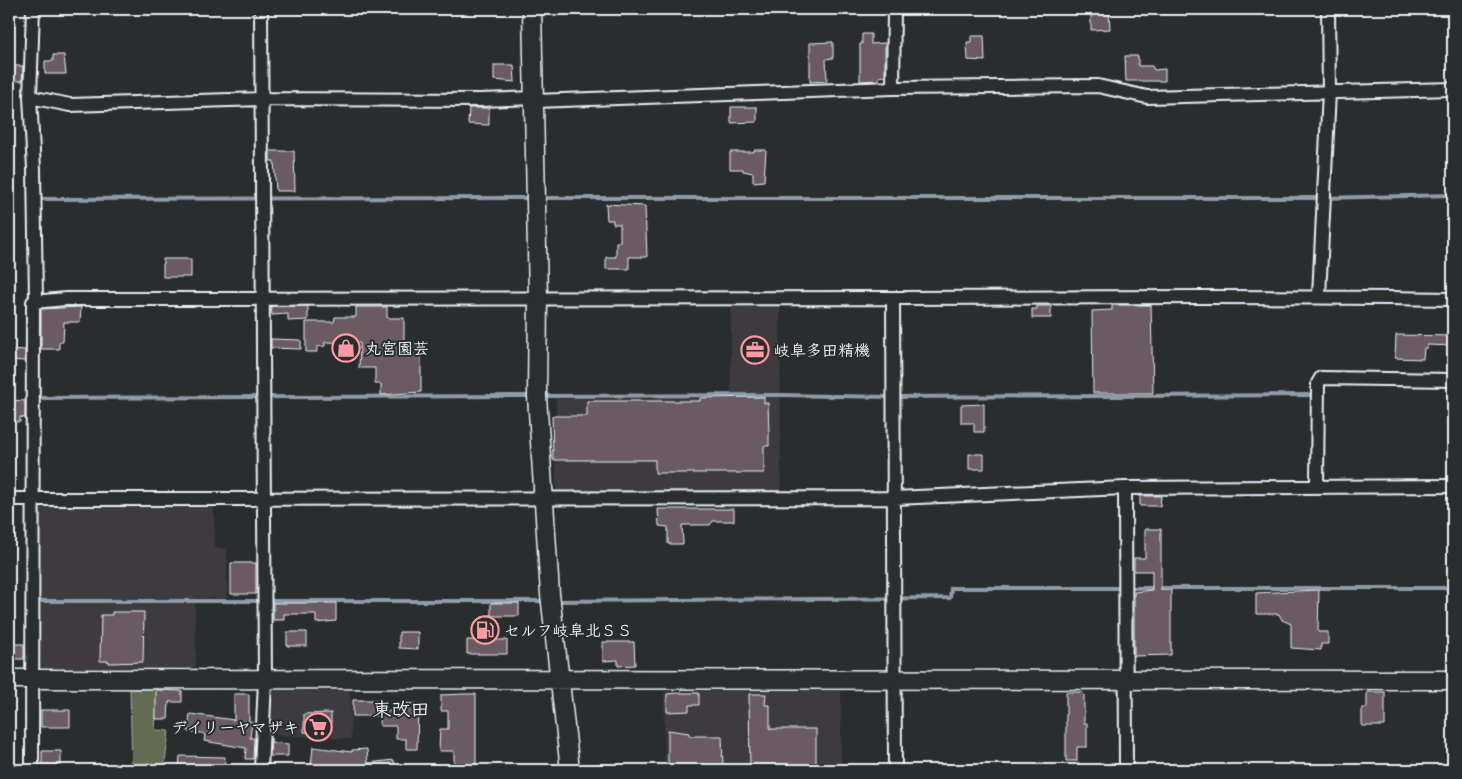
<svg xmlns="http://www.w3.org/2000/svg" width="1462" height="779" font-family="'Patrick Hand','Klee One',sans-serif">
	<rect width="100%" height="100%" fill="#2a2d2e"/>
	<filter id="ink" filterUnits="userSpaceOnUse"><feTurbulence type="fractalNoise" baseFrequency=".02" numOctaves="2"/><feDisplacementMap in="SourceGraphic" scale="10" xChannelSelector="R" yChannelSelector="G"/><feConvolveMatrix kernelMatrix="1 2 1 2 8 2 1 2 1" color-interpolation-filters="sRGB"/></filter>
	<g filter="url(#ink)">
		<path fill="#3e3a3e" d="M731 303H780L781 492 556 493V399L731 398Z
			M43 504H214L215 548H227V598H195L196 668H37V511Z
			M272 690 350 691 351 739 267 734 269 696Z
			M748 690 841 691V770H665L664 692Z"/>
		<path fill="#636c52" stroke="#a6aea5" d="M130 689H158L155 730 169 731 164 770H132Z"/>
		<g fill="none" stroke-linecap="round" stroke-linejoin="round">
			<path stroke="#8f9ca9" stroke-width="4" d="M542 198H1318L1453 195
				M37 199 532 198
				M541 396 782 395 889 397 1315 395
				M38 398 531 396
				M38 601H546
				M556 601 950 598 951 588H1453"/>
		</g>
		<path fill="#6b5a62" stroke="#e8f1f8" d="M1091 9H1109L1110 29 1091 30Z
			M862 34H871V44L885 43V76L879 77V80L860 81V44H862Z
			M971 36H984L985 61 968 60 967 42H971Z
			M833 42V58L826 59 827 81 810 82V43Z
			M53 55H64L66 74H45V61H53Z
			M1125 56H1138V66H1152L1154 70 1165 69V81H1126Z
			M494 65H514L515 82 494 80Z
			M11 66H23L22 81H11Z
			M731 107H757V122L731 123Z
			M469 108H489V125L468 124Z
			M754 150H766L764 181 753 182V173L743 171V169H730V152H754Z
			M270 151H294L295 191H276L274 161H270Z
			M606 204 645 206 647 257H629V269H606V257H616V242H620V224H613V220H607Z
			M163 259H191V277H163Z
			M1112 305H1151L1153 393H1093L1092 311 1112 310Z
			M271 306H308V320L288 321V314L272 315Z
			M1037 306H1051V318H1032V309H1037Z
			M81 307 80 322H64L63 342H59V349H41V309Z
			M356 307H387V318H404V344L421 343V392L381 395V384H375V368H359L360 343 325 342V346L317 347V352H306V322H334L335 317H356Z
			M1396 335 1453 336V346L1427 345V348H1424L1423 359 1395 358Z
			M271 339 301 340V349L271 348Z
			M9 349 25 350V361L9 360Z
			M764 397V403H768L769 434V446H764V473H655V460H553L552 416H587V401H700V398Z
			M9 400 25 401V418L20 417V422L9 421Z
			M984 404V432H974V423H961V405Z
			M969 454H984V469H969Z
			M1140 496H1161L1160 506H1140Z
			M658 509H734V521H713L710 525H682L683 544H668V527L659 526Z
			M1145 529H1161V590H1171V655L1134 656V592L1152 590V571H1134V558H1145Z
			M231 563H256V594H231Z
			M1319 590 1318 632H1328V644H1321V650L1291 648V624L1282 620 1279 614H1256V593Z
			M273 603H336V621L316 623V614H284V620H273Z
			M491 603H519V616H491Z
			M112 612H144L143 662 109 663V661H100L101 615H112Z
			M484 627H494V640H507V654H467V640H484Z
			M287 632H307V646H287Z
			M399 632H418V649L399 648Z
			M603 642H634L635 665 618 666V660L603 661Z
			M9 644H24V659H9Z
			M156 690 182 691V702H169L168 719H156Z
			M1066 692H1082L1084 695V723H1087V747H1077V761H1066Z
			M1367 692H1385V726H1362V708H1367Z
			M678 693H699V705H689V711L667 712V694Z
			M234 694H249V722H252L250 738H254L253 759H245L246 748 204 741 205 735 202 733 188 732 190 714 234 720Z
			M464 694H476V770H454V751H439L440 729H448V711H441V695Z
			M749 694H766L765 705H770V729H816V770H750Z
			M353 700H376V703H379V716H353Z
			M398 703 418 704 417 749H406V739H396V726H380V711H396Z
			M41 710H70V727H41Z
			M331 713V732H304V714Z
			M668 730 689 733V736H722L723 770H668Z
			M271 738V742L288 744V756H270Z
			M313 747 352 752V750L367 749 368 763 394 760 395 770H335L311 766Z
			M42 751H61V765H42Z
			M180 756 225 757 224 770H187V767H179Z"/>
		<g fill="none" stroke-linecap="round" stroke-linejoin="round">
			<g stroke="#e8f1f8" stroke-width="16">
				<path id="street" d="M893 88 894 9
					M30 97 70 105 262 99 481 100 535 98
					M535 101 893 88 1098 86 1147 97 1453 89
					M1319 296 1329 92 1328 9
					M893 298 895 770
					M33 302 66 299C340 297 614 298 889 298 1077 298 1265 295 1453 299
					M1317 485 1318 383 1321 378 1453 380
					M1125 488 1126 770
					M9 499 894 498 1125 488 1453 486
					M32 770 33 302 36 299 34 169 30 97 33 9
					M261 770 265 680 261 9"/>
			</g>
			<g stroke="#e8f1f8" stroke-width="21">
				<path id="secondary" d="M532 9 538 298 537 396 550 594 570 770
					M9 679 1453 680"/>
			</g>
			<use href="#street" stroke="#2a2d2e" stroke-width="12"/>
			<use href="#secondary" stroke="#2a2d2e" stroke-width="18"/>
		</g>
	</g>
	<defs>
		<g id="shop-ring" transform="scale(1.4375)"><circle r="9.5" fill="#2a2d2e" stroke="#ff9aa2" stroke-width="1.5"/><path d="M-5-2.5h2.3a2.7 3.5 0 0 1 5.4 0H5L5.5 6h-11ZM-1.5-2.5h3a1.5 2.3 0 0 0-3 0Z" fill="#ff9aa2"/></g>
		<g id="office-ring" transform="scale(1.4375)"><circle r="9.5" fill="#2a2d2e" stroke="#ff9aa2" stroke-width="1.5"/><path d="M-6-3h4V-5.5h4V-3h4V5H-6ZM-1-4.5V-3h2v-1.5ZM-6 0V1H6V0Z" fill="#ff9aa2"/></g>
		<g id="fuel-ring" transform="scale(1.4375)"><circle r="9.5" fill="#2a2d2e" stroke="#ff9aa2" stroke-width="1.5"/><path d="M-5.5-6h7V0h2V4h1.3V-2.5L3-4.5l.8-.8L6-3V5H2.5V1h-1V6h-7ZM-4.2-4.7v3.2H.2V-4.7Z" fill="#ff9aa2"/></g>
		<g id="supermarket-ring" transform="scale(1.4375)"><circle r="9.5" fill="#2a2d2e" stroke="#ff9aa2" stroke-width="1.5"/><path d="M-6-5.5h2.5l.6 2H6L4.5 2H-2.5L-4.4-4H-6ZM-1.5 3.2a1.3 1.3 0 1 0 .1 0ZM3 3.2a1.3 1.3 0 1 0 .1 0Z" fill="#ff9aa2"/></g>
	</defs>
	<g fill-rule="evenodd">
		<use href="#shop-ring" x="346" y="348"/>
		<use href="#office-ring" x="755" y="350"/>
		<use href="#fuel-ring" x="485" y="630"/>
		<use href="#supermarket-ring" x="318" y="727"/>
	</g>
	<g text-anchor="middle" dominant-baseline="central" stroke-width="4" stroke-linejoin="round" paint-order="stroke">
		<g font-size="16" font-weight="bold" fill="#e8f1f8" stroke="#2a2d2e" text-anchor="start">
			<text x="365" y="348">丸宮園芸</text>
			<text x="774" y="350">岐阜多田精機</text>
			<text x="504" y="630">セルフ岐阜北ＳＳ</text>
			<text x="299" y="727" text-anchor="end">デイリーヤマザキ</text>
		</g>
		<g font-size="19" font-weight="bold" fill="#e8f1f8" stroke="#2a2d2e">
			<text x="401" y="709">東改田</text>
		</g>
	</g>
	<rect width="1462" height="779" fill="none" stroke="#2a2d2e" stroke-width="30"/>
	<rect x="15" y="15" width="1432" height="749" fill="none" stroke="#e8f1f8" stroke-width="2" filter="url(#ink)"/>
</svg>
